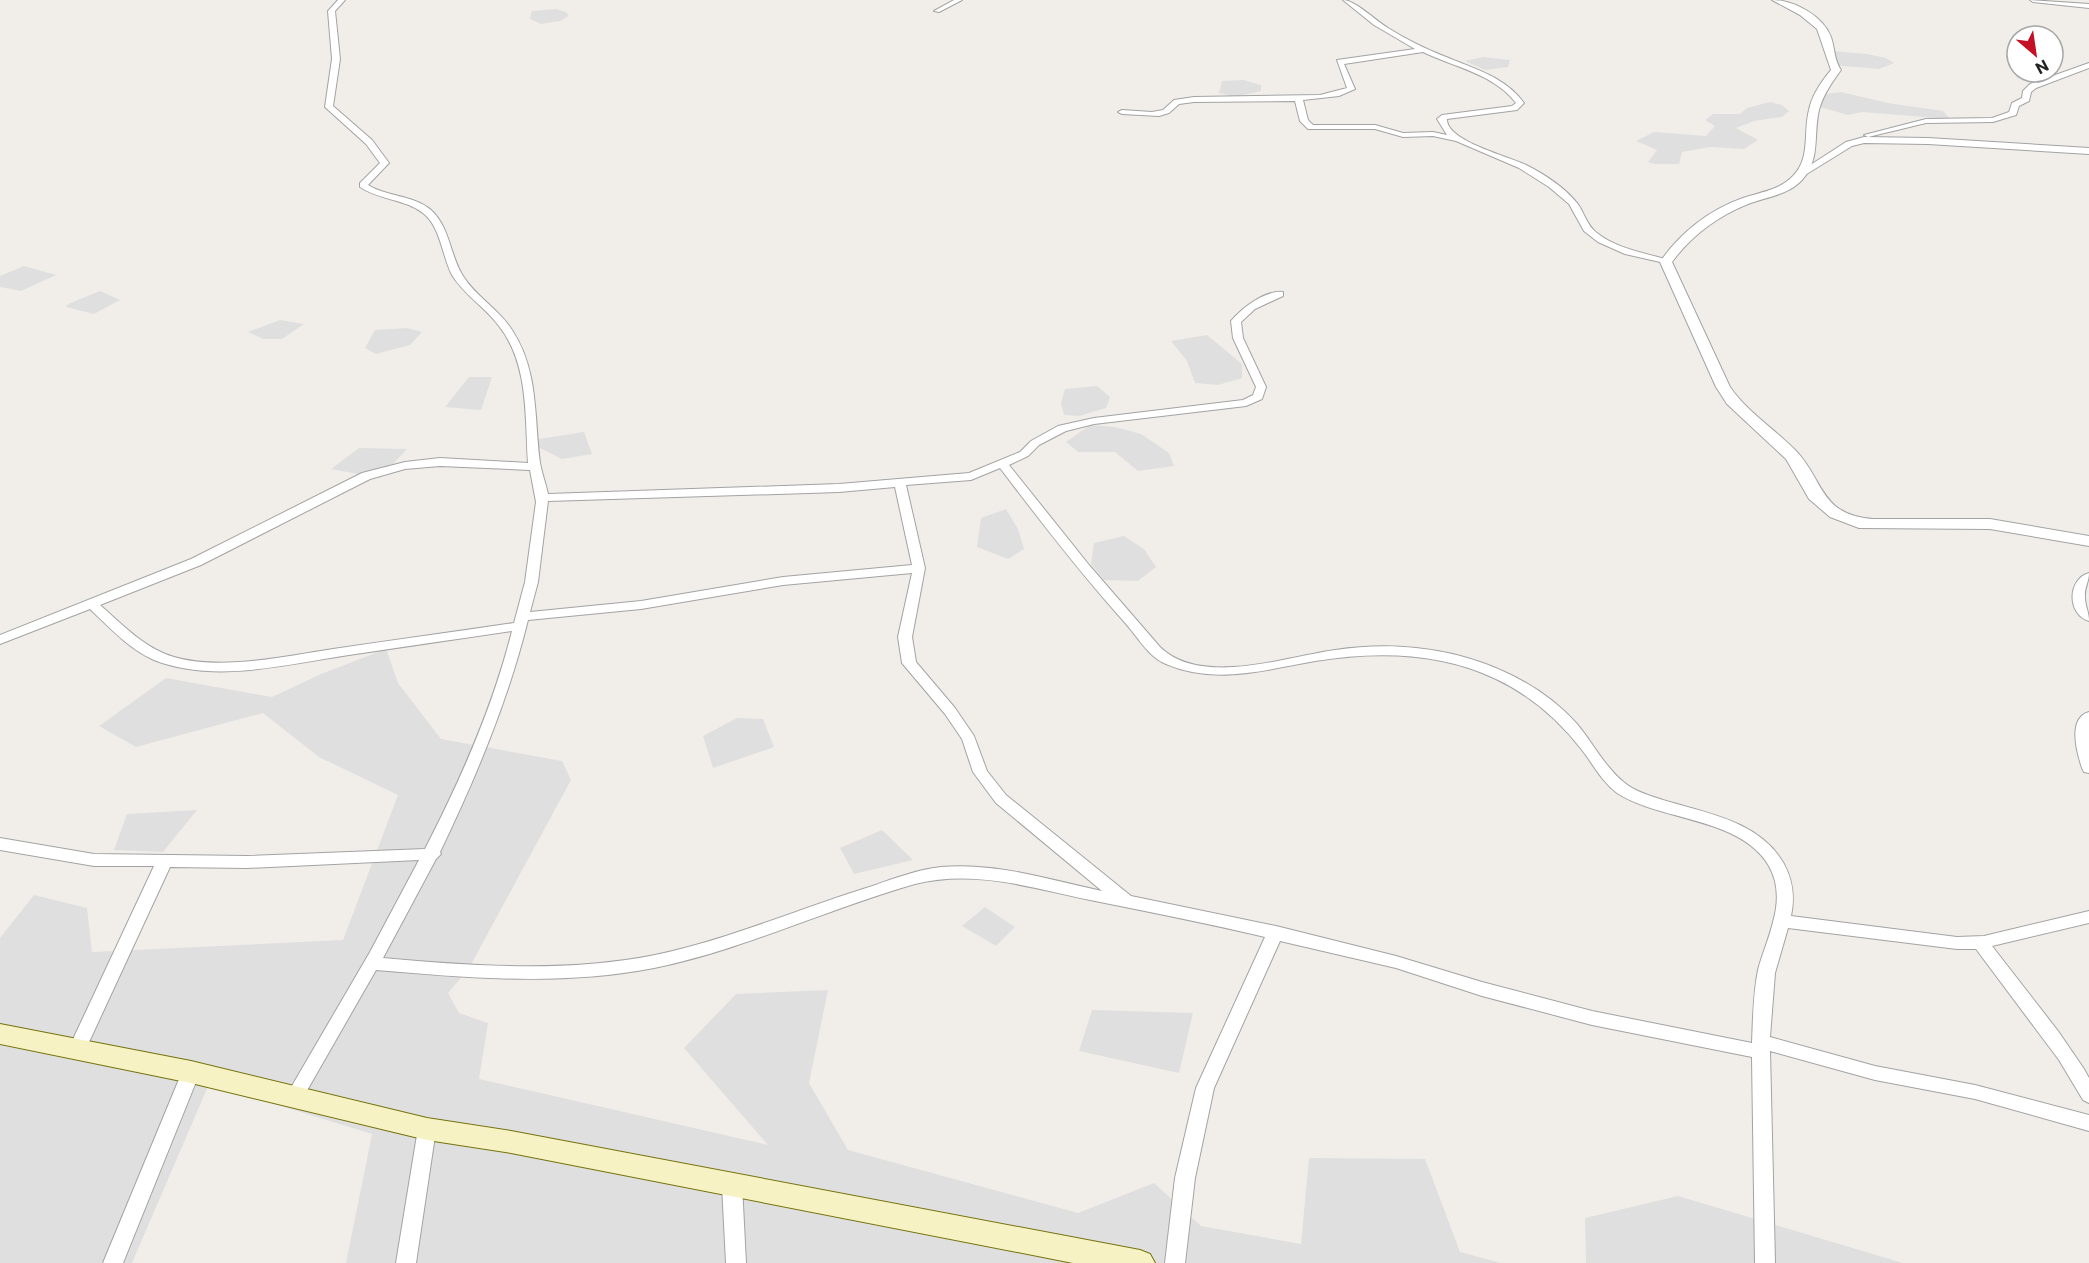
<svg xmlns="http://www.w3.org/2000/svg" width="2089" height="1263" font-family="Commissioner,sans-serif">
	<rect width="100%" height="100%" fill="#f1eeea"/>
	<path fill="#e0dfdf" d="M555 9 566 12 569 16 560 21 541 24 530 19 532 11Z
		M1832 51 1867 54 1886 58 1894 63 1879 69 1832 65Z
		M1483 57 1510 60 1508 67 1485 70 1465 61Z
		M1243 80 1261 85V91L1235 97 1219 93 1222 81Z
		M1841 92 1888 103 1943 111 1950 119 1862 112 1848 115 1813 105 1819 95Z
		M1770 102 1782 105 1789 111 1782 117 1754 121 1736 128 1758 140 1744 149 1710 147 1682 152 1679 164H1655L1648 162 1657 150 1636 141 1654 132 1706 136 1715 126 1705 120 1713 114H1740L1747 108Z
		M24 266 56 275 21 291 0 287V276Z
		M100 291 120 300 94 314 66 307 68 304Z
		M280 320 304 324 282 339H263L248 332Z
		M407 328 422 332 410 345 376 354 365 348 375 330Z
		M1207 335 1242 364V378L1218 385 1195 383 1187 361 1171 341Z
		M469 377H492L481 410 445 407Z
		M1097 386 1110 397 1106 408 1079 416 1064 415 1061 403 1065 389Z
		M1090 425 1115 427 1141 434 1169 453 1174 466 1138 471 1115 452H1078L1066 442Z
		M584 432 592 454 562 459 526 441Z
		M359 448 407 449 380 478 331 469Z
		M1006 509 1018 529 1024 549 1008 559 977 547 981 518Z
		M1124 536 1144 549 1156 567 1138 581 1104 580 1091 564 1094 543Z
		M386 649 398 683 441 739 562 761 571 780 468 970 448 993 459 1013 488 1023 479 1079 768 1145 684 1048 736 994 828 990 809 1083 848 1150 1078 1213 1154 1183 1201 1226 1301 1244 1309 1158 1425 1159 1460 1252 1501 1263H346L372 1134 209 1084 132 1263H0V938L34 895 87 908 92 952 343 940 398 795 319 757 263 713 136 747 99 726 166 678 272 697 321 674Z
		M737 718 763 719 774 747 713 768 703 736Z
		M197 810 163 852 114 850 127 814Z
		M882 830 913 860 854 874 840 848Z
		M985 907 1015 927 996 946 962 926Z
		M1092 1010 1193 1013 1179 1073 1079 1051Z
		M1678 1196 1903 1263H1586L1585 1218Z"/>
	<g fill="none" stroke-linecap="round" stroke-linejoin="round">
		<g stroke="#a3a3a3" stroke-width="2">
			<path id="minor" d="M338 0H345L335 11 340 59 333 106 372 140 389 163 368 185C387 197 414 195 431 210 450 227 450 256 463 276 476 297 499 309 512 330 539 371 534 417 540 463 542 474 546 484 548 494L839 484 969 473 1020 452 1031 441 1058 426 1094 418 1243 400 1253 395 1256 387 1233 338 1231 321C1242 308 1265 290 1283 292V296L1255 309 1241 322 1243 338 1266 387 1262 399 1246 406 1094 424 1066 431 1039 445 1028 456 1009 465 1089 565 1160 647C1201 687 1285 657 1335 650 1362 646 1389 645 1416 648 1475 654 1537 679 1577 724 1593 743 1606 769 1626 784 1636 792 1651 796 1663 800 1706 813 1760 821 1784 864 1793 881 1795 897 1791 916L1957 937 1984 936 2089 911V923L1992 946 2058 1031 2084 1069 2089 1078V1103L2083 1100 2059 1060 1976 949H1957L1788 928 1775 973 1770 1037 1875 1066 1975 1085 2089 1115V1131L1975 1099 1875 1080 1770 1051 1775 1263H1755L1752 1057 1592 1025 1482 996 1396 968 1280 941 1214 1088 1195 1178 1185 1263H1165L1175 1178 1196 1088 1265 937C1210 924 1155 913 1100 902 1038 890 977 868 915 884 827 909 743 950 654 968 562 986 469 978 376 970L301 1101 295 1104 289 1101 286 1096 289 1091 370 952 419 860 247 868 170 867 83 1055 77 1057 71 1055 68 1050 154 866H94L0 850V838L94 854 247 856 425 849C461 779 493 707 512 631 458 639 403 647 349 655 287 664 215 684 154 660 129 649 109 627 90 609L0 644V635L191 559 362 473 405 462 440 458 528 463C525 418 529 364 499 326 485 307 464 295 452 275 442 256 441 227 423 213 405 199 379 200 360 187V183L380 163 366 144 325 107 332 59 328 11ZM440 466 530 470 536 502 525 582 514 623C454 632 393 640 333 649 285 656 222 671 174 657 144 648 123 625 100 605L201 565 370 479 405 469ZM1000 468C1041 522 1082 575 1127 625 1139 639 1149 657 1166 664 1215 685 1265 670 1315 661 1376 651 1440 652 1496 679 1530 695 1559 720 1582 750 1593 764 1602 782 1617 793 1644 811 1692 817 1723 830 1765 847 1786 877 1773 922 1769 939 1762 954 1758 970 1753 994 1753 1019 1752 1043L1592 1011 1482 982 1396 956 1276 926 1131 896 1006 795 987 771 974 736 955 708 916 662 912 637 925 568 906 485 971 480ZM895 487 912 565 783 577 641 601 530 612 538 582 548 501 839 492ZM912 573 898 637 902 663 945 714 962 739 973 772 996 803 1102 891C1050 880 996 862 941 867 914 870 888 881 863 889 794 911 726 940 655 955 565 973 473 966 383 958L436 859 441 854 440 852C476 777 508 701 528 620L641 609 783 585Z
				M954 0H962L939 12 934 11Z
				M1343 0C1355 0 1376 21 1388 28 1407 40 1426 49 1446 57 1475 69 1505 77 1524 103L1517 110 1447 119C1446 141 1508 156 1526 165 1544 174 1564 187 1577 203 1584 212 1587 226 1597 233 1617 249 1645 253 1669 260V264L1625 254 1598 242 1584 231 1569 204 1549 187 1519 168 1456 141 1433 136 1403 137 1375 129H1308L1300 121 1295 101 1194 102 1179 104 1169 113 1159 116 1122 114 1118 112 1122 110 1152 112 1163 110 1174 100 1194 97 1320 95 1347 88 1337 60 1415 49 1374 25ZM1423 52C1454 67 1494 74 1516 103L1512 106 1442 115 1437 119 1447 135 1433 132 1403 133 1375 125H1313L1308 120 1303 100 1339 96 1355 89 1344 64Z
				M2030 0 2089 4V8L2033 2Z
				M2089 63V68L2036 88 2031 92 2029 101 2019 106 2016 115 1993 122 1926 123 1868 137 1864 135 1926 119 1992 118 2009 112 2012 103 2022 98 2023 91 2030 84Z
				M1864 137 1928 138 2089 148V154L1928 144 1864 143 1852 146 1805 175 1798 173 1846 142Z
				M2089 573C2089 582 2084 588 2085 597 2085 606 2089 612 2089 621 2067 615 2067 579 2089 573Z
				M2089 712V773L2084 772 2082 768C2077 753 2067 718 2089 712Z
				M191 1065 197 1067 200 1072 123 1263H103L182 1072 185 1067Z
				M427 1121 434 1123 436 1129 416 1263H396L418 1129 420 1123Z
				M732 1177 739 1179 742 1185 746 1263H726L722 1185 725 1179Z"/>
		</g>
		<g stroke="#a3a3a3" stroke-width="2">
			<path id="tertiary" d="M1772 0C1794 0 1823 16 1831 37 1835 49 1834 60 1841 70 1832 82 1823 95 1819 110 1813 135 1821 159 1802 180 1788 195 1767 197 1748 204 1718 216 1691 236 1672 262L1730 387C1748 413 1775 429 1797 452 1824 481 1820 515 1873 519H1990L2089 536V546L1990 529 1859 528 1830 517 1809 499 1786 459 1727 404 1716 387 1660 262C1680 233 1709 210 1743 198 1760 192 1780 190 1793 176 1811 158 1803 132 1809 110 1812 95 1821 82 1831 70L1817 29 1800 15Z"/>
		</g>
		<g stroke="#75730d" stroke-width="2">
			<path id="secondary" d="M0 1024 191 1061 427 1118 511 1131 1140 1250 1150 1254 1155 1263H1073L511 1153 427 1140 191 1083 0 1044Z"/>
		</g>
		<use href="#minor" fill="#fff" fill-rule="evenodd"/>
		<use href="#tertiary" fill="#fff" fill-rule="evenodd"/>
		<use href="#secondary" fill="#f6f2c3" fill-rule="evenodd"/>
	</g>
	<g transform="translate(2035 54) rotate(151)"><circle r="28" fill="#ffffff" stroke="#a7a7a7" stroke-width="1.5"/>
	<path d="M0-4.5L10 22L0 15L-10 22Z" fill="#c50f25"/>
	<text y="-9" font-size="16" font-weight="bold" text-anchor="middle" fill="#222222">N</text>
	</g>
</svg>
